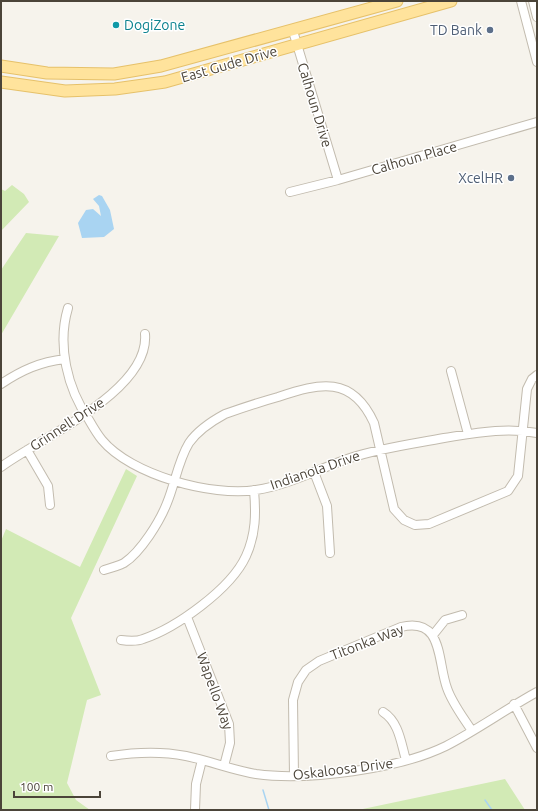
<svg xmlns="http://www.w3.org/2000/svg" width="538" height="811" font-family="Ubuntu,sans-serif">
	<rect width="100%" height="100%" fill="#f6f3ec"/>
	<path fill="#d2eab5" d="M12 185 24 194 29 202 1 231V189L5 191Z
		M26 233 59 236 1 335V270Z
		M126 469 137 476 71 618 101 695 87 700 67 783 76 800 90 810H1V541L6 529 80 567Z
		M505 779 525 810H358Z"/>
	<path fill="#a9d4f2" d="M99 195 102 196 110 210 114 229 104 237 82 238 78 223 86 210 93 209 101 216 99 206 93 199Z"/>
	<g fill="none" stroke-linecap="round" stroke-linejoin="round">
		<path stroke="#a9d4f2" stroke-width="1.5" d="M263 790 269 810
			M485 800 492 810"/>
		<g stroke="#c2bbae" stroke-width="10">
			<path id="minor" d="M521 1 537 62
				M533 1 537 17
				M293 31 338 180
				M290 192 338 180 537 122
				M68 308C57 345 67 388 89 420 93 427 97 434 102 440 131 475 212 497 256 490 289 485 318 469 350 458 381 448 412 444 444 438 476 433 505 427 537 433
				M451 371 468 434
				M1 384C22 370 40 362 65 359
				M27 450 48 486 50 505
				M1 467C40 438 150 391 145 334
				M314 472 327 506 330 553
				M104 570C111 568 118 566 124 563 141 552 160 521 167 503 175 484 178 461 189 443 198 430 212 421 225 414 242 408 260 402 278 397 320 383 352 375 374 423L394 509 404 520 415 525 429 524 508 491 518 476 527 389 532 379 537 375
				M187 617 229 724 230 743 224 766
				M433 635 445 620 462 615
				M121 640C128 641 136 642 143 639 176 628 231 589 246 556 256 534 256 513 254 490
				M514 704 537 748
				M383 712C399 722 401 743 406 760
				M111 756C136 752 161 751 186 756 210 761 232 770 256 774 308 781 399 769 446 746 477 730 506 709 537 692
				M294 776 293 700 298 682 306 670 319 661 401 627C444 617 437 661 447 688 452 703 463 717 472 731
				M195 810 196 784 202 760"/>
		</g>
		<g stroke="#e6c16a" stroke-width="13">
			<path id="major" d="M1 66 47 73 114 74 161 66 397 1
				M1 82 65 91 115 89 165 82 451 1"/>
		</g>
		<use href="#minor" stroke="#fff" stroke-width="8"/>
		<use href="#major" stroke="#ffe39c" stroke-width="11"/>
	</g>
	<circle fill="#0f9aa8" stroke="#fff" stroke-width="1.5" cx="116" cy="25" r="4"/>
	<g fill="#5c6f8a" stroke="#fff" stroke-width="1.5">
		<circle cx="490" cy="30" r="4"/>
		<circle cx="511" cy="178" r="4"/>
	</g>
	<g text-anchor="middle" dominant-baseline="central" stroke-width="3" stroke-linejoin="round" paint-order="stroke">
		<g font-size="14" fill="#0d838f" stroke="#fff" text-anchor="start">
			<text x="124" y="25">DogiZone</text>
		</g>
		<g font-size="14" fill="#4e5e75" stroke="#fff" text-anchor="end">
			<text x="482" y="30">TD Bank</text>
			<text x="503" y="178">XcelHR</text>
		</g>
		<g font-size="14" fill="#4b4439" stroke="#fff">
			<text transform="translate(229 64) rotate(-16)">East Gude Drive</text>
			<text transform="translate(315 105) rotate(73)">Calhoun Drive</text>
			<text transform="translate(414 158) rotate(-16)">Calhoun Place</text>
			<text transform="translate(67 424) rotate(-33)">Grinnell Drive</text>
			<text transform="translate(315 470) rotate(-19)">Indianola Drive</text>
			<text transform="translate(367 642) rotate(-21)">Titonka Way</text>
			<text transform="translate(215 691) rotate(70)">Wapello Way</text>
			<text transform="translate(343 769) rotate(-7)">Oskaloosa Drive</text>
		</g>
	</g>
	<rect width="538" height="811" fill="none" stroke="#4b4439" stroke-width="4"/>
	<path d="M14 791v6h86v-6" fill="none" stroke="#4b4439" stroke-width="2"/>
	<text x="20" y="791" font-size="12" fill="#4b4439" stroke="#ffffff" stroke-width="3" paint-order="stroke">100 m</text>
</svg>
